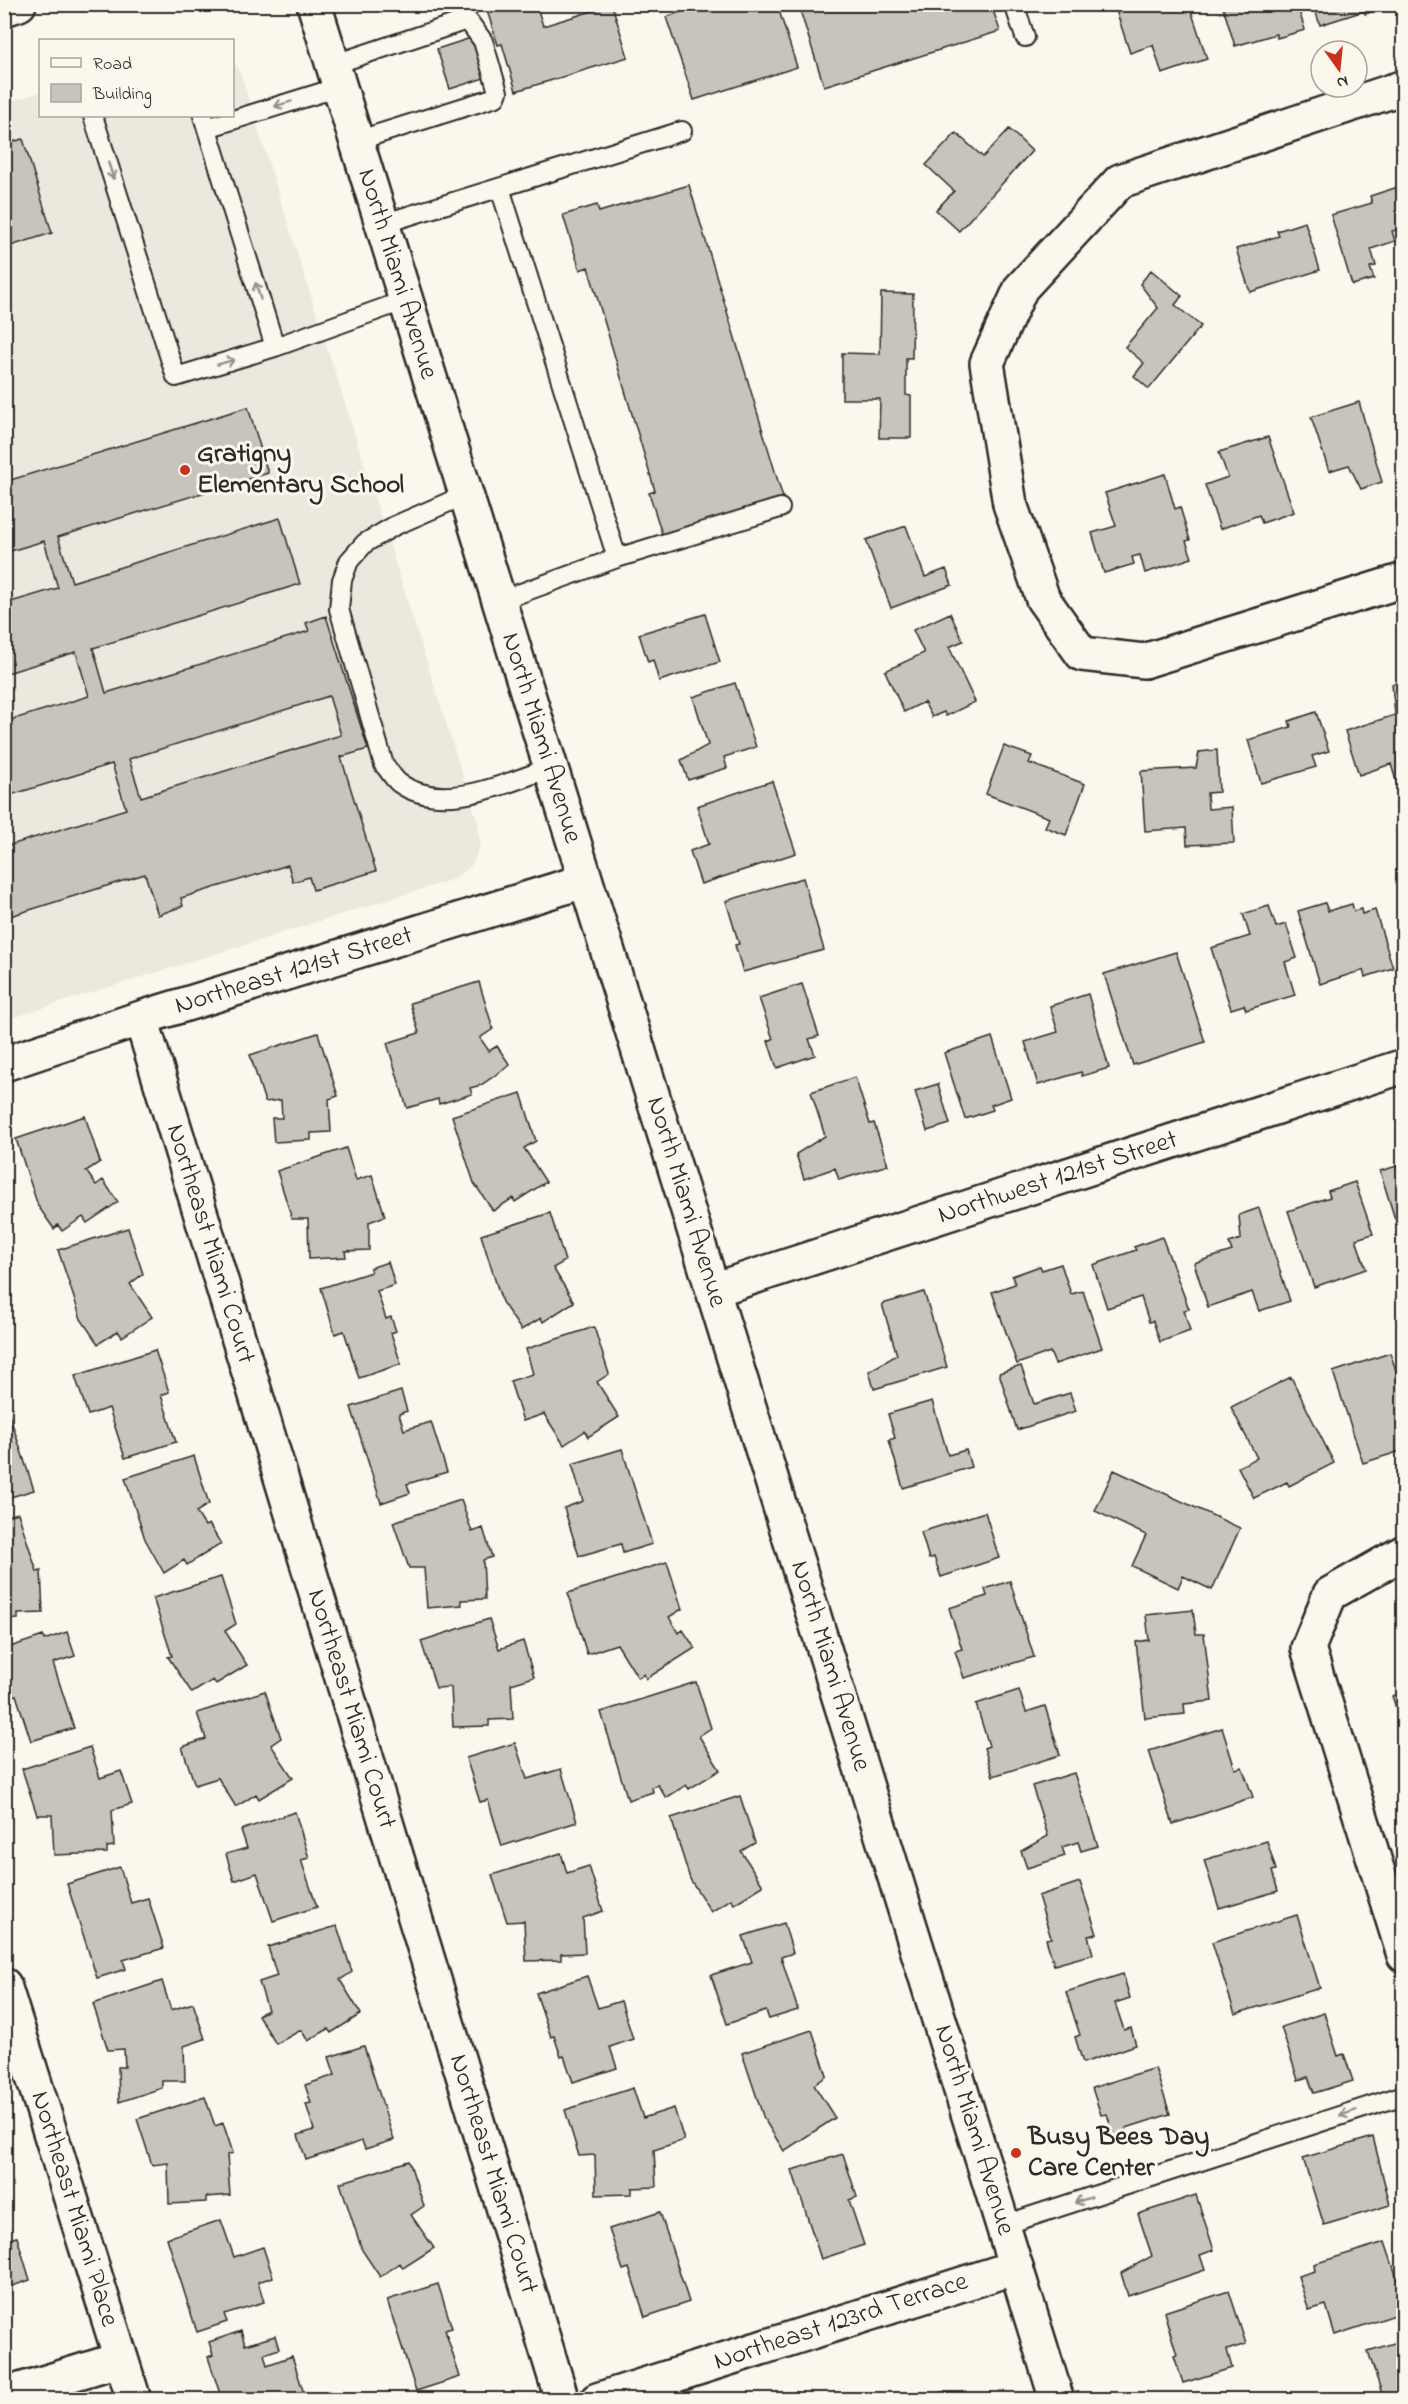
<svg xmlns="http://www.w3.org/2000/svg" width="1408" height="2404" font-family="'Indie Flower',sans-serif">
	<rect width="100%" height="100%" fill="#fbf7ec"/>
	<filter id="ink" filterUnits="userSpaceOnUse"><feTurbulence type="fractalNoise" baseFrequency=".0167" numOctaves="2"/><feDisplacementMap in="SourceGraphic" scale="12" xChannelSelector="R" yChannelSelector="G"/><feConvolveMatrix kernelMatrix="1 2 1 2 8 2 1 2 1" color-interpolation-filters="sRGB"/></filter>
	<g filter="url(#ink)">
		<path fill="#ebe8de" d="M233 61 240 72 478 824 480 845 472 865 454 879 5 1020 4 104 40 92V116H232Z"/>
		<path fill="#c7c4bc" stroke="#2b2b2b" stroke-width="1.5" fill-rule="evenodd" d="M485 4H536L543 26 612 5 628 57 516 91 502 44 498 45Z
			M704 4H777L797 67 694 100 666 17Z
			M798 4H991L1000 31 824 86Z
			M1114 4H1189L1207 59 1162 74 1153 45 1130 53Z
			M1222 4H1297L1305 30 1277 38 1276 34 1235 46Z
			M1313 4H1396L1365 14 1364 11 1320 25Z
			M474 37 487 77 450 89 437 49Z
			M1009 129 1032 151 959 231 936 210 954 191 926 165 956 133 983 157Z
			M23 139 52 233 4 248V144Z
			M689 185 783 498 662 534 649 493 655 491 588 267 580 270 563 215 597 205 599 212Z
			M1398 187 1404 204V228L1392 231 1395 241 1371 249 1376 266 1370 267 1374 279 1352 285 1331 215 1372 203 1370 196Z
			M1305 222 1320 270 1250 292 1236 249 1279 236 1277 231Z
			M1151 270 1182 296 1175 305 1201 326 1149 389 1134 376 1144 363 1125 347 1158 308 1140 284Z
			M881 293 913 294 912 358H906V395L911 396V438H879L880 399H842V353L880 354Z
			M1359 402 1382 482 1361 489 1349 465 1329 471 1311 417Z
			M248 407 268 473 58 537 72 582 280 518 300 584 93 648 106 693 309 631 306 623 326 616 368 749 341 757 376 871 313 890 309 877 293 882 288 865 181 898 183 906 158 915 145 874 4 918V847L126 809 112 764 4 797V722L89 696 76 652 4 674V604L58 588 44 541 4 553V482ZM329 696 341 735 141 797 129 759Z
			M1268 437 1294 512 1262 523 1259 515 1220 529 1205 485 1228 477 1219 452Z
			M1165 474 1175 509 1180 507 1190 540 1186 541 1192 558 1145 573 1140 555 1132 557 1134 564 1104 573 1092 533 1116 526 1105 493Z
			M906 526 925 577 946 569 952 585 891 608 866 540Z
			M950 613 963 641 949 647 975 702 946 716 944 712 932 717 924 702 904 712 885 671 924 653 913 630Z
			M705 614 720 662 659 681 653 660 648 662 639 634Z
			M1404 680V779L1396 781 1391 764 1359 775 1345 731 1395 715 1392 684Z
			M735 683 756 747 724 757 727 768 688 780 681 760 708 745 693 697Z
			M1316 712 1329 751 1312 756 1316 767 1261 783 1248 740 1291 727 1289 721Z
			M1004 746 1032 756 1029 763 1085 784 1066 835 1045 827 1049 818 986 794Z
			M1217 750 1219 792 1207 793 1208 809 1232 807 1234 843 1187 845 1186 828 1145 831 1141 771 1196 768 1199 752Z
			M772 781 796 853 701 884 690 851 709 844 697 806Z
			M803 878 824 950 743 972 735 945 739 944 726 901Z
			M1325 903 1328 911 1352 904 1354 911 1361 909 1362 914 1375 910 1393 968 1365 977 1363 970 1320 984 1298 911Z
			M1269 906 1276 927 1286 924 1297 958 1285 962 1295 995 1246 1010 1244 1005 1231 1009 1211 948 1250 936 1243 914Z
			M1176 952 1205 1042 1133 1065 1104 974Z
			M479 982 493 1029 480 1038 489 1051 497 1046 510 1065 481 1085 470 1088 472 1094 439 1104 438 1099 407 1108 387 1043 419 1033 410 1003Z
			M802 984 819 1036 809 1039 815 1055 777 1068 768 1041 773 1039 759 998Z
			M1088 994 1109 1068 1082 1076 1081 1072 1038 1085 1025 1042 1058 1032 1050 1006Z
			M318 1033 338 1096 329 1099 331 1132 311 1133V1140L274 1142 272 1118H282L281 1100 265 1102 250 1055Z
			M992 1037 1011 1098 991 1105 993 1110 965 1119 944 1053Z
			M855 1077 870 1124 874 1123 888 1165 839 1180 835 1168 804 1179 796 1154 825 1136 811 1092Z
			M938 1084 950 1124 927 1131 915 1091Z
			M521 1093 536 1141 524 1148 546 1182 515 1202 513 1198 493 1211 474 1183 452 1116Z
			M85 1116 100 1162 86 1171 96 1185 103 1180 118 1202 87 1223 83 1217 62 1231 58 1225 54 1229 38 1206 16 1139Z
			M346 1148 356 1180 372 1175 385 1216 369 1222V1250L345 1251 346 1257 309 1259 308 1219H292L277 1171Z
			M1404 1164V1217L1395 1219 1380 1171Z
			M1355 1182 1373 1234 1356 1239 1366 1269 1314 1287 1288 1211 1330 1197 1328 1191Z
			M1259 1208 1290 1301 1259 1311 1252 1292 1208 1307 1194 1263 1232 1251 1229 1243 1241 1239 1239 1215Z
			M550 1213 565 1261 553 1268 574 1302 543 1322 541 1318 521 1330 502 1302 481 1235Z
			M128 1228 143 1274 130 1284 152 1317 122 1337 118 1331 98 1344 81 1319 58 1250Z
			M1162 1237 1189 1309 1184 1310 1190 1331 1160 1342 1153 1321 1149 1322 1141 1297 1107 1308 1093 1265 1136 1250 1134 1247Z
			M388 1262 395 1285 377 1291 386 1319 391 1317 396 1331 391 1333 401 1364 359 1378 344 1331 335 1334 321 1288 371 1272 370 1268Z
			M1061 1264 1071 1294 1083 1291 1102 1348 1055 1364 1050 1352 1017 1364 992 1292 1015 1284 1012 1276 1040 1266 1042 1270Z
			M924 1292 947 1367 874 1389 869 1371 897 1355 882 1304Z
			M594 1327 609 1374 597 1382 619 1417 588 1437 585 1431 564 1445 544 1414 523 1421 510 1381 533 1374 526 1349Z
			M155 1350 169 1392 161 1395 176 1442 125 1458 109 1408 88 1415 75 1376Z
			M1390 1353 1404 1393V1450L1363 1463 1333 1372Z
			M1021 1366 1034 1404 1070 1393 1076 1411 1017 1430 999 1373Z
			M1291 1377 1334 1463 1289 1486 1287 1482 1254 1498 1238 1467 1257 1458 1231 1407Z
			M401 1391 407 1411 399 1414 404 1430 431 1422 447 1472 407 1484 410 1493 381 1503 351 1407Z
			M4 1399 34 1490 4 1499Z
			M932 1401 948 1455 966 1450 971 1467 903 1488 889 1440 895 1438 888 1414Z
			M622 1449 652 1544 623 1553 621 1544 579 1556 564 1508 583 1501 572 1464Z
			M194 1456 209 1504 196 1512 205 1526 209 1524 221 1544 187 1565 184 1560 164 1573 145 1539 125 1478Z
			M1114 1470 1240 1528 1212 1590 1183 1576 1178 1588 1132 1566 1146 1535 1095 1511Z
			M461 1500 472 1532 483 1528 492 1557 483 1560 485 1599 461 1600 462 1605 427 1608 424 1568H409L393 1522Z
			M985 1512 999 1558 941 1577 934 1557 929 1559 921 1532Z
			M18 1513 37 1572 41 1571 43 1613 18 1614V1619L4 1620V1517Z
			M667 1562 682 1609 669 1617 678 1633 683 1630 695 1648 646 1679 644 1674 638 1678 617 1644 587 1654 568 1593Z
			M221 1577 236 1624 225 1631 247 1665 216 1684 213 1680 192 1693 168 1657 172 1656 153 1598Z
			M1010 1581 1034 1657 964 1678 955 1651 962 1649 949 1608 987 1596 985 1589Z
			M1193 1610 1196 1634H1204L1212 1701 1184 1704 1185 1714 1145 1718 1136 1642 1149 1640 1146 1615Z
			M489 1619 499 1649 523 1641 534 1677 511 1684 513 1719 489 1720V1726L453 1727 451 1687 436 1688 421 1641Z
			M67 1632 75 1656 53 1663 74 1728 31 1741 16 1695 8 1697 4 1686V1649L43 1636 44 1640Z
			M696 1682 711 1728 699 1736 720 1770 689 1789 686 1785 666 1798 658 1785 652 1787 653 1792 628 1800 601 1712Z
			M1019 1690 1026 1712 1045 1706 1060 1755 993 1776 984 1748 989 1746 976 1704Z
			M265 1691 281 1738 271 1745 293 1778 259 1799 256 1794 236 1807 218 1778 195 1785 182 1747 206 1739 197 1713Z
			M1404 1693V1731L1392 1696Z
			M1222 1728 1235 1769 1242 1767 1253 1797 1173 1824 1149 1751Z
			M515 1743 527 1779 561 1769 577 1822 502 1846 488 1800 480 1802 466 1758Z
			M90 1747 100 1778 121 1771 132 1804 112 1810 114 1846 107 1847V1853L54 1855 52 1815H37L22 1769Z
			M1074 1773 1098 1846 1081 1851 1078 1842 1062 1847 1065 1856 1027 1868 1021 1851 1048 1836 1032 1786Z
			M740 1796 755 1843 741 1851 763 1886 734 1904 731 1899 711 1912 690 1879 671 1818Z
			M295 1812 309 1858 301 1860 317 1907 273 1921 257 1873 234 1881 226 1854 247 1848 241 1830Z
			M1267 1841 1276 1870 1272 1871 1278 1891 1219 1908 1204 1860Z
			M561 1853 567 1873 589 1866 603 1911 583 1918 585 1953 561 1954V1960L526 1961 524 1921 507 1922 492 1875Z
			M120 1867 131 1903 148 1898 164 1948 123 1960 126 1969 97 1978 67 1884Z
			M1080 1882 1097 1934 1088 1936 1093 1954 1054 1965 1046 1939 1051 1938 1038 1896Z
			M1297 1915 1320 1988 1235 2014 1212 1942Z
			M784 1923 793 1953 781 1957 798 2010 769 2019 766 2011 727 2024 711 1975 752 1962 743 1936Z
			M337 1926 352 1972 340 1980 361 2014 331 2033 328 2029 308 2041 301 2030 276 2044 258 2015 268 2010 259 1982 277 1976 268 1947Z
			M1123 1974 1130 1998 1115 2003 1124 2030 1131 2028 1136 2045 1083 2063 1075 2037 1080 2035 1066 1992Z
			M587 1976 598 2008 621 2001 633 2039 610 2047 617 2068 573 2082 564 2056 561 2057 554 2036 551 2037 536 1993Z
			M162 1981 171 2010 193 2003 205 2039 184 2046 185 2081H162V2088L119 2102 118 2067H125L124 2049 108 2050 93 2004Z
			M1324 2013 1338 2056 1344 2054 1353 2081 1314 2093 1308 2077 1298 2080 1281 2027Z
			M812 2030 827 2076 814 2085 835 2118 784 2151 764 2119 742 2053Z
			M364 2046 394 2140 365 2149 362 2141 306 2160 298 2135 314 2130 306 2104 311 2103 305 2085 335 2075 329 2057Z
			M1155 2068 1170 2114 1126 2128 1130 2141 1117 2145 1107 2114 1101 2115 1092 2088Z
			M633 2088 643 2118 674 2108 684 2140 654 2150 656 2187 632 2188V2194L596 2195 595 2155 579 2156 565 2110Z
			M205 2097 215 2126 223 2123 233 2153 227 2155 230 2195 206 2197V2202L169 2204 168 2163 152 2165 137 2119Z
			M1373 2137 1390 2205 1324 2225 1303 2158Z
			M843 2154 857 2197 849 2200 864 2245 821 2259 792 2170Z
			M409 2161 424 2206 411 2215 434 2248 403 2268 400 2263 380 2277 362 2250 340 2183Z
			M1196 2195 1214 2250 1200 2255 1205 2270 1128 2296 1121 2273 1152 2256 1138 2214Z
			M660 2212 689 2302 645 2317 629 2268 623 2270 609 2229Z
			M221 2220 234 2257 263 2247 273 2277 258 2282 264 2302 224 2314 227 2322 197 2332 167 2238Z
			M17 2237 30 2280 9 2287 11 2294 4 2296V2240Z
			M1385 2242 1399 2284 1404 2282V2312L1335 2335 1326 2305 1309 2310 1298 2276 1315 2271 1314 2264Z
			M438 2284 452 2328 445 2330 460 2377 416 2391 387 2300Z
			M1229 2291 1246 2344 1227 2350 1232 2368 1183 2383 1174 2356 1177 2355 1164 2312Z
			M241 2331 245 2345 275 2336 279 2349 264 2354 267 2365 292 2356 306 2400H222L208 2357 213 2355 209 2342Z
			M1404 2340V2400H1384L1368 2351Z
			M943 2392 946 2400H919Z"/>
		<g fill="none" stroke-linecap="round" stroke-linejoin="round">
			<g stroke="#2b2b2b" stroke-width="22">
				<path id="lane" d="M1014 4 1025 37
					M332 65 467 20
					M93 116 176 377 275 347 406 300
					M203 116 275 347
					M207 128 339 87
					M356 141 496 97 498 92 483 41 461 11 459 4
					M500 188 617 558
					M382 224 682 131
					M465 495 394 526 365 543 349 561 342 580 339 609 384 765C389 770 393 778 399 783 442 814 506 783 550 768
					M499 601 617 558 780 508
					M1004 2225 1404 2095"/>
			</g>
			<g stroke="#2b2b2b" stroke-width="38">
				<path id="street" d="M1404 87 1120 181 1021 288 987 363 1010 504 1043 599 1082 654 1144 661 1404 580
					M141 1018 562 2400
					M4 1064 141 1018 584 881
					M713 1290 1404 1066
					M1404 1552 1330 1594 1308 1648 1404 1955
					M4 1985 134 2400
					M4 2395 121 2359
					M597 2400 1016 2267"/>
			</g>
			<g stroke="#2b2b2b" stroke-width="38">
				<path id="secondary" d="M314 4 1057 2400
					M4 9 19 4"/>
			</g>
			<use href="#lane" stroke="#fbf7ec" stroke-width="18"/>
			<use href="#street" stroke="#fbf7ec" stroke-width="33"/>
			<use href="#secondary" stroke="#fbf7ec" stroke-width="33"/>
		</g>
		<defs><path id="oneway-shaft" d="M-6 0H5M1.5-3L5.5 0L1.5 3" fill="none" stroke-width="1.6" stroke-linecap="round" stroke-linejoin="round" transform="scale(1.5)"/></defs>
		<g stroke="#93918c">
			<use href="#oneway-shaft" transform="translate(283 104) rotate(163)"/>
			<use href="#oneway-shaft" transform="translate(111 171) rotate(72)"/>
			<use href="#oneway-shaft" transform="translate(258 291) rotate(-107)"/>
			<use href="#oneway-shaft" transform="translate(226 362) rotate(-17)"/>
			<use href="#oneway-shaft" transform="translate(1348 2113) rotate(162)"/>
			<use href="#oneway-shaft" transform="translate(1083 2200) rotate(162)"/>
		</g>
	</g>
	<g fill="#c8321e" stroke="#fbf7ec" stroke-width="2">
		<circle cx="185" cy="470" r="6"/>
		<circle cx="1016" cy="2153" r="6"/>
	</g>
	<g text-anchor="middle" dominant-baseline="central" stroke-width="6" stroke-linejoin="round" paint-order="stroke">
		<g font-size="27" fill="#2b2b2b" stroke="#fbf7ec">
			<text transform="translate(397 274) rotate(73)">North Miami Avenue</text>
			<text transform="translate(541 738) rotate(73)">North Miami Avenue</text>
			<text transform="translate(294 971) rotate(-17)">Northeast 121st Street</text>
			<text transform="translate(1058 1178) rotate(-18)">Northwest 121st Street</text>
			<text transform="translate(686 1202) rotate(73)">North Miami Avenue</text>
			<text transform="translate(210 1244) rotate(73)">Northeast Miami Court</text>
			<text transform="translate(830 1666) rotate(73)">North Miami Avenue</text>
			<text transform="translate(351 1709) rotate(73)">Northeast Miami Court</text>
			<text transform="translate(974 2130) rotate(73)">North Miami Avenue</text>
			<text transform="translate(493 2174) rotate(73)">Northeast Miami Court</text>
			<text transform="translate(74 2209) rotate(73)">Northeast Miami Place</text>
			<text transform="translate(841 2322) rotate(-18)">Northeast 123rd Terrace</text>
		</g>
		<g font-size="27" font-weight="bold" fill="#2b2b2b" stroke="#fbf7ec" text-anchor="start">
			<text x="197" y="454">Gratigny<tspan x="197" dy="31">Elementary School</tspan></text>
			<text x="1028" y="2137">Busy Bees Day<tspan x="1028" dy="31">Care Center</tspan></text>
		</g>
	</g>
	<rect width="1408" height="2404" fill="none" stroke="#fbf7ec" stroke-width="24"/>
	<rect x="12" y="12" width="1384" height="2380" fill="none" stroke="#2b2b2b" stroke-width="2" filter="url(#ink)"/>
	<rect x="39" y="39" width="195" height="78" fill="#fbf7ec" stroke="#a8a59f" stroke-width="1.5"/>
	<rect x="51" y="58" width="30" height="9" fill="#fbf7ec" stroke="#a8a59f" stroke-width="1.5"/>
	<text x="93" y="69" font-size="18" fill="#2b2b2b">Road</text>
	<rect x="51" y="84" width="30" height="18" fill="#c7c4bc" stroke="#a8a59f" stroke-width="1.5"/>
	<text x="93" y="99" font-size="18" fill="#2b2b2b">Building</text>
	<g transform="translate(1339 69) rotate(165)"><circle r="28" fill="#fbf7ec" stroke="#a8a59f" stroke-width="1.5"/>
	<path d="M0-4.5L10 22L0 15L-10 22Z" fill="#c8321e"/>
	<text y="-9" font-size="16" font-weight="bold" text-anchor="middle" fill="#2b2b2b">N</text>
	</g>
</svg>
